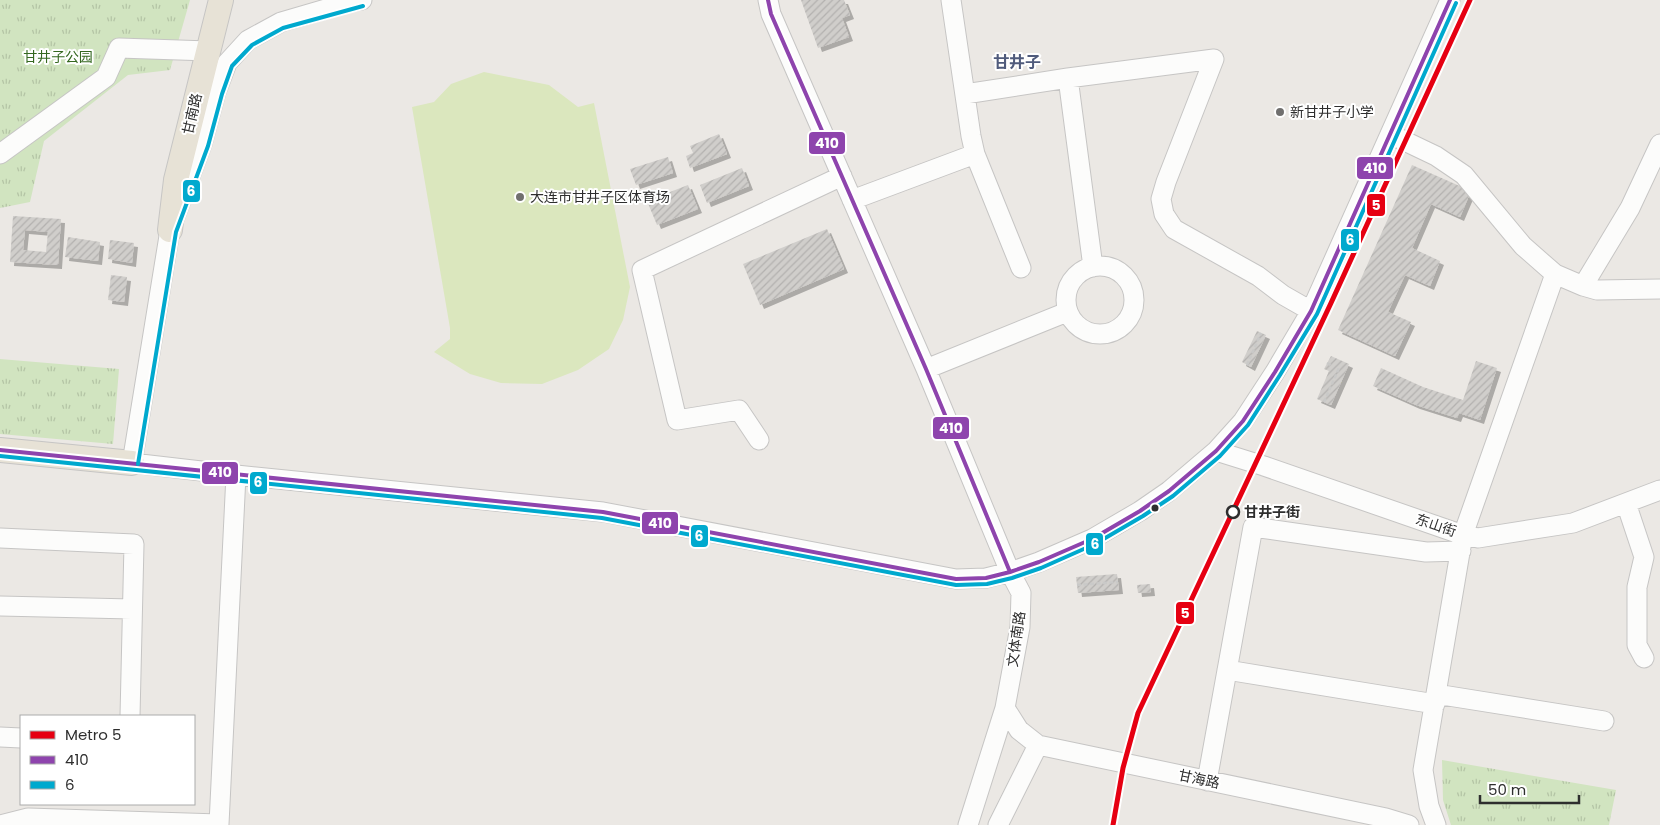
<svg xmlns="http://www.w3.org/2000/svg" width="1660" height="825" font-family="Poppins,'Noto Sans SC',sans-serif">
	<defs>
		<pattern id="grass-tufts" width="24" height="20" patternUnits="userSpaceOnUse" patternTransform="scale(1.25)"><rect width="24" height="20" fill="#d1e4c0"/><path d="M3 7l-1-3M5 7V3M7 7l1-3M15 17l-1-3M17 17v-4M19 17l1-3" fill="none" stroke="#b4c4a5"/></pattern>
		<pattern id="building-hatch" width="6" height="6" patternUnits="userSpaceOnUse" patternTransform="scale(1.25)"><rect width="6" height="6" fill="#d0cecb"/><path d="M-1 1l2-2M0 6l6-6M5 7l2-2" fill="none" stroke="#b3b1af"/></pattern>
		<filter id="shadow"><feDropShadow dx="4" dy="4" stdDeviation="0" flood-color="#0004"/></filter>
	</defs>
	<rect width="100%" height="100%" fill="#ebe8e4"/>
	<path fill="url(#grass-tufts)" d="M0 0H190L170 70 128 75 44 141 30 202 0 208Z
		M0 359 119 369 113 444 0 434Z
		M1442 760 1616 790 1609 825H1451L1443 800Z"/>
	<path fill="#dbe7be" d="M484 72 549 85 578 107 594 103 630 287 623 320 609 349 578 370 542 384 501 383 470 374 434 352 450 339V328L412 107 434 102 451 84Z"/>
	<path fill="url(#building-hatch)" fill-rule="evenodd" filter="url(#shadow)" d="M801 0H844L850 15 842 18 849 37 818 48Z
		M719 134 727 154 690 168 686 156 693 153 690 146Z
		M668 157 673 173 636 185 630 169Z
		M1412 165 1471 191 1460 217 1431 204 1412 248 1440 261 1430 286 1405 275 1388 312 1411 322 1395 356 1338 330Z
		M742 168 749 186 707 203 700 185Z
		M688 185 698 209 657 225 647 201Z
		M13 216 61 219 58 265 10 262ZM25 230 48 232 46 252 23 250Z
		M827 229 844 269 760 305 743 264Z
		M68 237 100 242 98 261 65 257Z
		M110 240 134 243 132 263 108 259Z
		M111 275 127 277 124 302 108 300Z
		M1257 331 1266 335 1251 367 1242 362Z
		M1331 356 1349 364 1331 405 1317 399 1329 371 1324 369Z
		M1476 361 1497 368 1480 420 1459 413 1457 418 1416 405 1373 386 1381 368 1423 387 1463 400Z
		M1117 574 1119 590 1078 593 1076 577Z
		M1150 584 1151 592 1138 593 1137 585Z"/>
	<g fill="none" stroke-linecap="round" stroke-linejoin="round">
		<g stroke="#c6c5c4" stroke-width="21">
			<path id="minor" d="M362 0 350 2 281 22 248 40 227 63 216 92 202 144 170 230 132 463 236 475 603 512 956 579 986 578 1010 572 1039 562 1092 539 1140 511 1169 491 1216 451 1243 421 1275 372 1311 311 1450 0
				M768 0 771 14 926 369 1010 572 1021 593 1020 627 1005 708 968 825
				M951 0 971 136 975 154 1021 268
				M1068 78 1093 267
				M965 94 1068 78 1214 59 1166 182 1161 199 1164 214 1174 229 1258 276 1283 295 1311 311
				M1390 134 1436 156 1464 175 1523 246 1555 274 1583 286 1597 290 1660 289
				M0 154 106 77 119 48 209 51
				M852 200 975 154
				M1066 300a34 34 0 1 1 68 0a34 34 0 1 1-68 0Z
				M1583 286 1630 208 1660 144
				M926 369 1067 312
				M759 440 739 410 677 420 642 270 842 176
				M1216 451 1264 466 1463 535 1478 538 1573 523 1660 490
				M1626 503 1644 557 1637 587V645L1644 658
				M0 538 134 544 130 716
				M0 606 132 609
				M1227 670 1435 704
				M1436 694 1604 721
				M1005 708 1019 730 1038 745 1386 818 1409 825
				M0 737 21 738
				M1207 781 1253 527 1426 552 1461 551
				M0 825 28 818 219 824 236 475
				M998 825 1038 745
				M1436 825 1429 806 1423 770 1463 535 1555 274"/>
		</g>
		<g stroke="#c6c5c4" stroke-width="26">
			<path id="major" d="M170 230 176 180 221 0
				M0 450 132 463"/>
		</g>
		<path stroke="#c9c9c8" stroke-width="2.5" stroke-dasharray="4 2.5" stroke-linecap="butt" d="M1327 363 1331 365
			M1247 365 1261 333
			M1324 402 1339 368
			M1077 585 1118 582"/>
		<use href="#minor" stroke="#fcfcfb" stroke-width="19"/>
		<use href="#major" stroke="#e7e2d6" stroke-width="24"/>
		<g stroke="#fff" stroke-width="8">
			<path id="bus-1" d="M768 0 771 14 926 369 1010 572
				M0 450 603 512 956 579 986 578 1010 572 1039 562 1092 539 1140 511 1169 491 1216 451 1243 421 1275 372 1311 311 1450 0"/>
		</g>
		<g stroke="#fff" stroke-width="8">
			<path id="bus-2" d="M0 456 602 518 956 585 987 584 1012 578 1041 568 1095 544 1143 516 1173 496 1220 456 1248 425 1280 375 1317 314 1456 3
				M138 464 176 232 208 146 222 94 232 66 252 45 283 28 363 6"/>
		</g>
		<use href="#bus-1" stroke="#8e44ad" stroke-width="4"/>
		<use href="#bus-2" stroke="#00a9ce" stroke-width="4"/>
		<g stroke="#fff" stroke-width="9">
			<path id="metro-1" d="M1113 825 1123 768 1138 713 1331 303 1470 0"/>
		</g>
		<use href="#metro-1" stroke="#e60012" stroke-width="5"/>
	</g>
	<g fill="#706f6e" stroke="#fff" stroke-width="2">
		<circle cx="1280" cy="112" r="5"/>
		<circle cx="520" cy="197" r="5"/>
	</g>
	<circle fill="#2e2e2e" stroke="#fff" stroke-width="2" cx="1155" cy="508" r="4.5"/>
	<circle fill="#fff" stroke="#2e2e2e" stroke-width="2.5" cx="1233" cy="512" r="6"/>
	<g text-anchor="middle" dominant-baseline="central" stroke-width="4" stroke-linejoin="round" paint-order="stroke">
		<g font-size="14" fill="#356820" stroke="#fff">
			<text x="58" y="57">甘井子公园</text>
		</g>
		<g font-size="14" fill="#2e2e2e" stroke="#fff" text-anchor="start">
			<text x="1290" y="112">新甘井子小学</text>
			<text x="530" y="197">大连市甘井子区体育场</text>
		</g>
		<g font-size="14" fill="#2e2e2e" stroke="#fff">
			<text transform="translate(192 114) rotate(-77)">甘南路</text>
			<text transform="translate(1436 525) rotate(19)">东山街</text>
			<text transform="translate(1016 639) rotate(-82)">文体南路</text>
			<text transform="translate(1199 779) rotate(12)">甘海路</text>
		</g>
		<g font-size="14" font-weight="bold" fill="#2e2e2e" stroke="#fff" text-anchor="start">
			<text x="1244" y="512">甘井子街</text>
		</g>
		<g font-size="16" font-weight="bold" fill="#505b7c" stroke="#fff">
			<text x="1017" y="62">甘井子</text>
		</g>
	</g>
	<g stroke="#fff" stroke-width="2">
		<rect x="808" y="131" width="38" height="24" rx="5" fill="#8e44ad"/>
		<rect x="1356" y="156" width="38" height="24" rx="5" fill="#8e44ad"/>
		<rect x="182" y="179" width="19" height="24" rx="5" fill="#00a9ce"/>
		<rect x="1366" y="193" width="20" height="24" rx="5" fill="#e60012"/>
		<rect x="1340" y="228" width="20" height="24" rx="5" fill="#00a9ce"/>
		<rect x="932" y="416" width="38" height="24" rx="5" fill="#8e44ad"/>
		<rect x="201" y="461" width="38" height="24" rx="5" fill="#8e44ad"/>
		<rect x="249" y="471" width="19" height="24" rx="5" fill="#00a9ce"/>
		<rect x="641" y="511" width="38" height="24" rx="5" fill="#8e44ad"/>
		<rect x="690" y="524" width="19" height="24" rx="5" fill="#00a9ce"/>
		<rect x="1085" y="532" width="19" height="24" rx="5" fill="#00a9ce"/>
		<rect x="1175" y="601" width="20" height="24" rx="5" fill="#e60012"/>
	</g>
	<g font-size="14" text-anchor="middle" font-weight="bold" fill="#fff">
		<text x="827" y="148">410</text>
		<text x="1375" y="173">410</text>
		<text x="191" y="196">6</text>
		<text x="1376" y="210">5</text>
		<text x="1350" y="245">6</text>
		<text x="951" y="433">410</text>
		<text x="220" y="477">410</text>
		<text x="258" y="487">6</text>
		<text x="660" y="528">410</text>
		<text x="699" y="541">6</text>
		<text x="1095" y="549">6</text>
		<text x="1185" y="618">5</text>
	</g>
	<rect x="20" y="715" width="175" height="90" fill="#ffffff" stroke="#ababab"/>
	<rect x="30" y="731" width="25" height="8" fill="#e60012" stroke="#ababab"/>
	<text x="65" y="740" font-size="15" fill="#2e2e2e">Metro 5</text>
	<rect x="30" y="756" width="25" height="8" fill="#8e44ad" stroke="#ababab"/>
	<text x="65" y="765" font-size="15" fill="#2e2e2e">410</text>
	<rect x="30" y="781" width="25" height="8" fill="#00a9ce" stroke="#ababab"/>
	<text x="65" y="790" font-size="15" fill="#2e2e2e">6</text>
	<path d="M1480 795v8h99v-8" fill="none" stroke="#2e2e2e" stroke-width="2.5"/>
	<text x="1488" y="795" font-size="15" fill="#2e2e2e" stroke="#ffffff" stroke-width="4" paint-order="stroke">50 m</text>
</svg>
